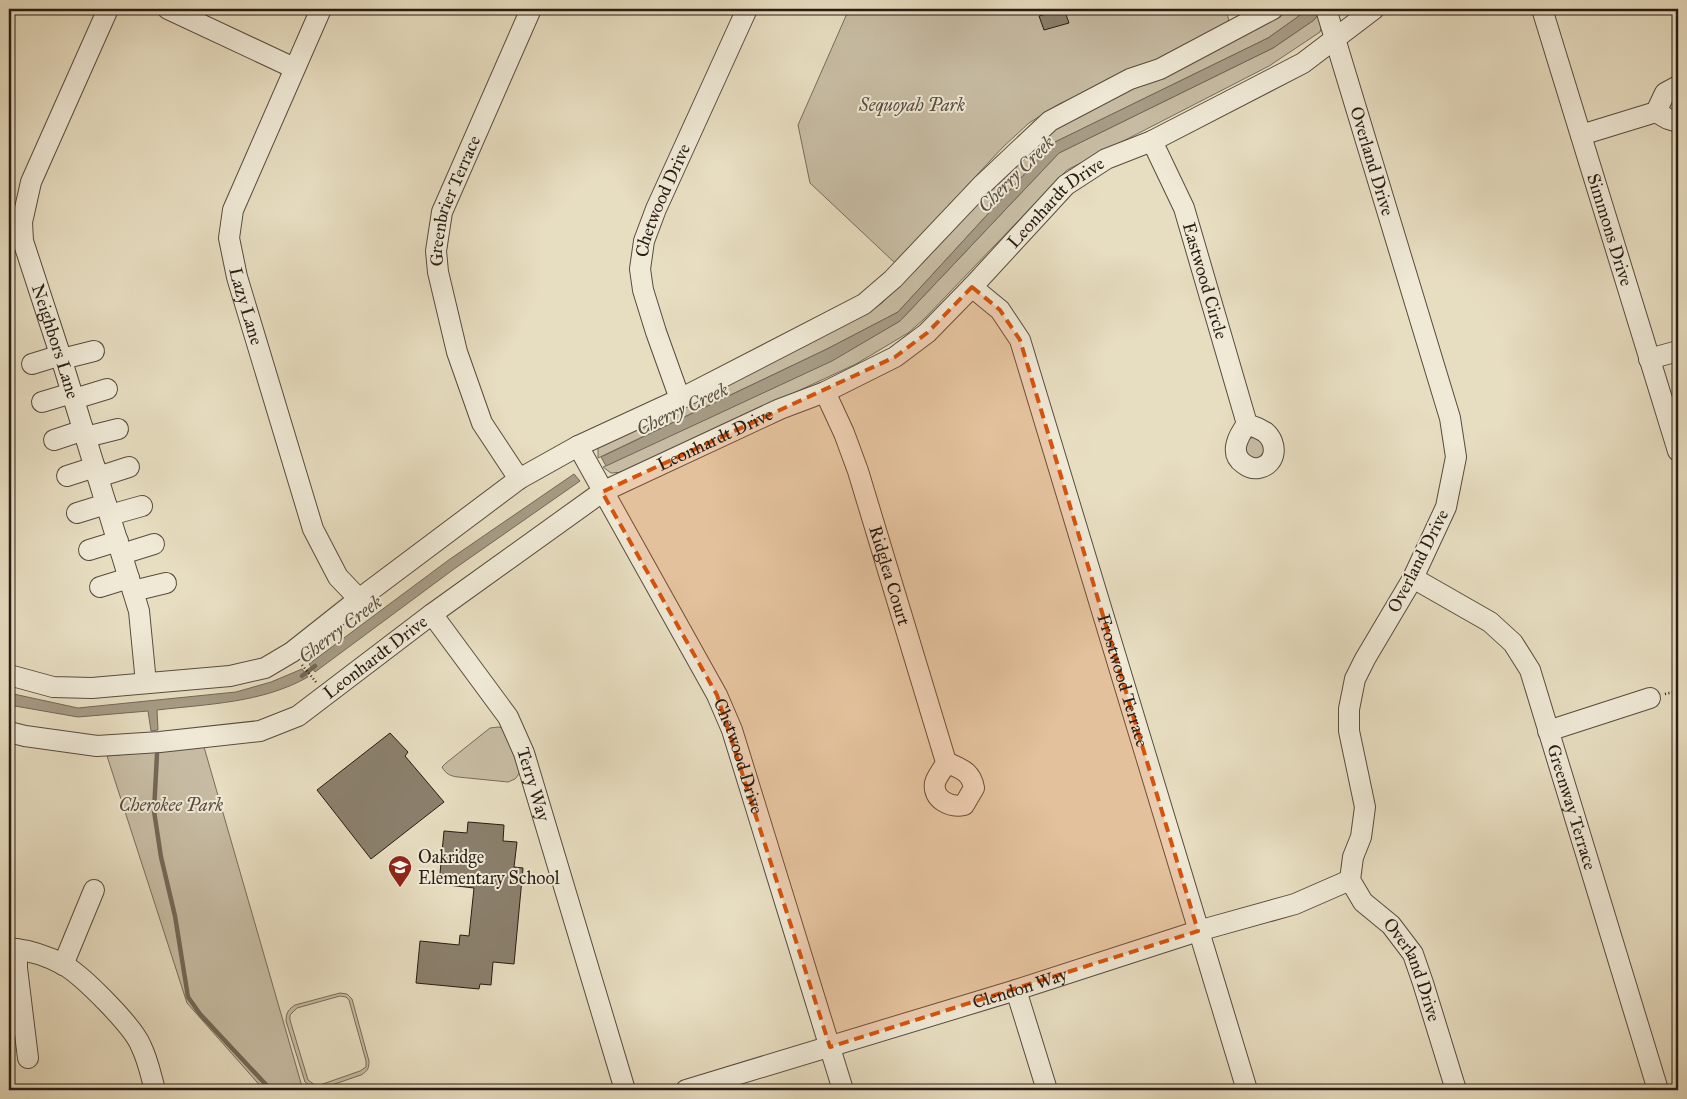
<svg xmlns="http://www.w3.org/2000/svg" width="1687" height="1099" font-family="'IM FELL Great Primer',serif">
	<rect width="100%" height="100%" fill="#e7ddc0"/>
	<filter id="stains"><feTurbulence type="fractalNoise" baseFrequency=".004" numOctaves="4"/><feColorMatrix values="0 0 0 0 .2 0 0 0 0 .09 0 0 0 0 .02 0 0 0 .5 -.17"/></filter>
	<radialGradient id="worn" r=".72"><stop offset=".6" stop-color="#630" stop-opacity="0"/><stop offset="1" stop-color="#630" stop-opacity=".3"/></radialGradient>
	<path fill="#c7bca3" stroke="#786c5b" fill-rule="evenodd" d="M849 9H1226L1229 21 1155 61 1059 104 1029 123 1003 147 895 263 810 183 798 125Z
		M1281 9H1304L1299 16 1268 38 1053 143 898 312 827 349 598 458V447L607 438 803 347 873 309 882 303 1048 132Z
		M1319 14 1322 25 1320 32 1269 66 1067 170 924 319 908 333 856 364 624 472 611 473 603 467 831 361 900 321 1059 153 1273 48 1314 20Z
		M1257 437 1267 449 1263 457 1255 460 1247 458 1244 443 1251 438Z
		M498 727 503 728 519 766V774L515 779 508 782 458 777C450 776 446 774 442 767L446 763 490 728Z
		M204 747 303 1090H264L187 1003 107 756Z
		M340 993 347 994 352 999 369 1061C369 1068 368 1071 361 1075L320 1089H314L305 1082 286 1021C286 1012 289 1009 295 1005ZM340 996 346 997 349 1000 366 1061V1067L360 1071 320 1085H315L308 1080 290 1020V1015L297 1008Z"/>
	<path fill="#a69b85" stroke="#746857" d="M1304 9H1315L1317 16 1314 20 1273 48 1059 153 900 321 832 361 606 466 601 457 827 349 898 312 1053 143 1268 38 1299 16Z
		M574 474 580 481 454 569 315 672 309 664 450 559Z
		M302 669 308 677C262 703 208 704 157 710L158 730 151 731 148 711 78 717 9 705V693L78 708 236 692 271 682Z"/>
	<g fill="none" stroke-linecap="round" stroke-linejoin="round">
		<path stroke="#746857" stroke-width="4.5" d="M302 676 315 666
			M157 754 154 811 161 857 175 916 188 997 200 1014 271 1090"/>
	</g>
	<path fill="#8b806d" stroke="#281c13" d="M1064 9 1069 23 1044 30 1039 16Z
		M390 733 408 752 405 756 444 802 371 859 317 790Z
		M468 822 504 825 503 841 517 842 514 867 523 868 514 964 493 962 491 985 480 984 479 989 416 983 420 941 459 945 460 935 469 936 474 888 439 884 444 831 467 833Z"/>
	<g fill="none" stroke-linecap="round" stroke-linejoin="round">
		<g stroke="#584c3e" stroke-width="22">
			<g id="minor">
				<path id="s1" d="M108 9 31 182 22 222 23 241 58 348 139 611 146 683"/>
				<path d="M168 9 294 68"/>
				<path id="s2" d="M321 9 233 210 229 238 237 277 313 529 338 577 359 599"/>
				<path id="s3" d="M1326 9 1450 418 1456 457 1446 507 1413 578 1365 659 1355 679 1349 709V731L1365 807 1361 837 1353 857 1350 880 1363 902 1391 925 1413 954 1423 983 1456 1090"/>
				<path id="s4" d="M1542 9 1678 451"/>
				<path d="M1656 112 1668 119 1678 122"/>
				<path d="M1581 135 1656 112 1665 93 1678 86"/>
				<path id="s5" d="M1152 141 1184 208 1247 424C1239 435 1228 453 1244 464 1248 467 1254 469 1259 468 1277 464 1278 443 1265 432 1260 429 1253 426 1247 424"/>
				<path id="s6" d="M972 287 1000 310 1020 340 1247 1090"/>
				<path d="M62 359 94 351"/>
				<path d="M1649 359 1678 351"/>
				<path d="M32 364 61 355"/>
				<path id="s7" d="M825 392 844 433 858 471 946 762C944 769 937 775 935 783 932 799 950 808 964 805L974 788C971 771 961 769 946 762"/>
				<path d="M74 399 107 389"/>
				<path id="s8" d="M680 399 656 332 643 290 640 269 644 241 656 209 747 9"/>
				<path d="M42 402 72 393"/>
				<path d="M86 437 118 429"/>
				<path d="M54 440 84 430"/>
				<path id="s9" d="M578 446 717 695 732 730 843 1090"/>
				<path d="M67 476 95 467"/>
				<path d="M98 477 129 467"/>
				<path id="s10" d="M519 479 482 423 457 352 438 272 436 251 442 212 531 9"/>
				<path d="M77 513 106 504"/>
				<path d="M110 515 142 506"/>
				<path d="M89 550 118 541"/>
				<path d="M122 554 154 544"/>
				<path id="s11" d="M1413 578 1490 622 1513 643 1530 670 1658 1090"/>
				<path d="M100 587 129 578"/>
				<path d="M133 591 166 583"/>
				<path id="s12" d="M432 614 508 717 524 753 625 1090"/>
				<path d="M9 675 53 687 92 688 230 676 265 668 292 652 359 599 519 479 578 446 680 399 864 304 893 279 983 184 1050 121 1130 79 1160 69 1273 9"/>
				<path d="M1548 731 1650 698"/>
				<path id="s13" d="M9 732 25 736 97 746 160 742 260 731 298 716 432 614 602 492 780 409 825 392 895 357 927 333 972 287 1066 185 1106 159 1152 141 1303 63 1374 9"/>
				<path d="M9 948C27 950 48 956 64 965 83 976 133 1026 141 1046 148 1060 151 1076 155 1090"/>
				<path d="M17 949V968L28 1058"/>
				<path d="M63 965 94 890"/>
				<path d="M1016 990 1047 1090"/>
				<path id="s14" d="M686 1090 1016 990 1198 931 1295 904 1350 880"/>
			</g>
		</g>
		<path stroke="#281c13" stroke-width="2.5" stroke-dasharray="1 2.5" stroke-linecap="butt" d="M302 665 316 682
			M1665 694 1678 691"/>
		<use href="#minor" stroke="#efe9d6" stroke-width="20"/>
	</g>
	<path fill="#d5530d" fill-opacity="0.2" stroke="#d5530d" stroke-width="4" stroke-dasharray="10 6" stroke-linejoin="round" d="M972 287 1000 310 1020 340 1198 931 830 1047 717 695 602 492 895 357 927 333Z"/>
	<defs>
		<g id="school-pin" transform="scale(1.25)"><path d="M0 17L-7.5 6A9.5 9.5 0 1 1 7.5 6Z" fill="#8f2418" stroke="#efe9d6"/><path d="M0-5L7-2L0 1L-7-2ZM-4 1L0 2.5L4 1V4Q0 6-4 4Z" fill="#fff"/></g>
	</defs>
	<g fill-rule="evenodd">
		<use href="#school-pin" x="400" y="867"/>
	</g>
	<g text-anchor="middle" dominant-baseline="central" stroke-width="4" stroke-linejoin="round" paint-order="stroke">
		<g font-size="18" font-style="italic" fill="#584c3e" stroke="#efe9d6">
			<text x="912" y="105">Sequoyah Park</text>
			<text x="171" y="805">Cherokee Park</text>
		</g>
		<g font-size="18" fill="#281c13" stroke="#efe9d6">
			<text stroke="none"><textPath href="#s3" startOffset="159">Overland Drive</textPath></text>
			<text stroke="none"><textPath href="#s8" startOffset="209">Chetwood Drive</textPath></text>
			<text stroke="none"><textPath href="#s10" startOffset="299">Greenbrier Terrace</textPath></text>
			<text stroke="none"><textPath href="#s13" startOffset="1218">Leonhardt Drive</textPath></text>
			<text stroke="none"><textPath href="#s4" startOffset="231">Simmons Drive</textPath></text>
			<text stroke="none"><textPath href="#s5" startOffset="150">Eastwood Circle</textPath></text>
			<text stroke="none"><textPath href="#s2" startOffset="318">Lazy Lane</textPath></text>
			<text stroke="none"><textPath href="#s1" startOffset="355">Neighbors Lane</textPath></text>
			<text stroke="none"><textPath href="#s13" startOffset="796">Leonhardt Drive</textPath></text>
			<text transform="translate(1418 561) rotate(-63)">Overland Drive</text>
			<text stroke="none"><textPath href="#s7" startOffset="195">Ridglea Court</textPath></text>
			<text stroke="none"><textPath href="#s13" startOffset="391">Leonhardt Drive</textPath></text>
			<text stroke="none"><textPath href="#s6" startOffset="428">Frostwood Terrace</textPath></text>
			<text stroke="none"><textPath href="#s9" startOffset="350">Chetwood Drive</textPath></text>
			<text stroke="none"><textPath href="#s12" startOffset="200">Terry Way</textPath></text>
			<text stroke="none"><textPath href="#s11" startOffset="295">Greenway Terrace</textPath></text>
			<text stroke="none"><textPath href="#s3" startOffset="1030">Overland Drive</textPath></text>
			<text stroke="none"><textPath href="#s14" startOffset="349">Clendon Way</textPath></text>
		</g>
		<g font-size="18" fill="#281c13" stroke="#efe9d6" text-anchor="start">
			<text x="418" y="857">Oakridge<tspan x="418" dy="21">Elementary School</tspan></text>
		</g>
		<g font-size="19" font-style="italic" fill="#5a4f41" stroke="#efe9d6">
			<text transform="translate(1016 174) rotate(-45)">Cherry Creek</text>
			<text transform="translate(682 409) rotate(-25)">Cherry Creek</text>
			<text transform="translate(340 629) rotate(-37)">Cherry Creek</text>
		</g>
	</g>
	<rect width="1687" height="1099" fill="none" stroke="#e7ddc0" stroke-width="30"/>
	<rect x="10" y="10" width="1667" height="1079" fill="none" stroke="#281c13" stroke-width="2.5"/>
	<rect x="15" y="15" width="1657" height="1069" fill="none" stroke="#281c13"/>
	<rect width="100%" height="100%" filter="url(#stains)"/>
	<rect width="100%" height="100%" fill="url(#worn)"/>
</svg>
